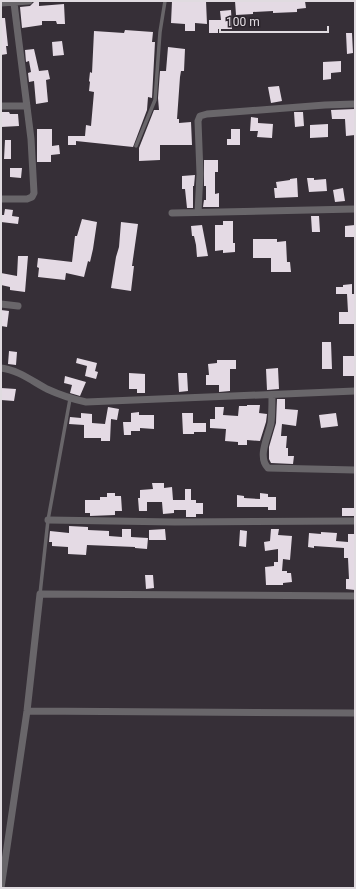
<svg xmlns="http://www.w3.org/2000/svg" width="356" height="889" font-family="Roboto,sans-serif">
	<rect width="100%" height="100%" fill="#362f37"/>
	<path fill="#e4dae4" d="M172 1H206L207 24 195 23V31H185V24L171 23Z
		M235 1H305L306 8 297 9V12L273 13V11L253 12V14L236 15Z
		M34 2H39V6L64 4 65 24H57L56 21H42V25L22 28 20 7 30 6Z
		M231 10 232 29H218V33H209V20H221L220 11Z
		M1 18H5L8 46H6L7 54 1 55Z
		M125 30 153 32 152 42H155L152 98 148 97 147 110 133 147 76 141V145H68V136H85L86 125 91 126 94 92 89 91 90 82 89 81 90 72 92 73 94 31 124 33Z
		M346 33H352L353 53 347 54Z
		M62 41 64 55 53 56 52 42Z
		M168 47 185 49 184 71H181L180 77 177 119H179V123L191 122 192 145H160V160L139 161V148L154 110H159L158 98 160 71H166Z
		M34 49 39 71 48 70 50 79 46 80 48 102 36 104 34 81 29 82 28 73 31 72 29 61 26 62 25 50Z
		M341 61V72L331 73V79L323 80V62Z
		M279 86 282 101 271 103 268 87Z
		M355 109V135L346 136 345 119H332L331 110Z
		M1 112H9L10 114H18L19 126 1 127Z
		M294 112H303L304 126 295 127Z
		M251 117 258 118V123L273 124 272 138 257 137 258 131H250Z
		M328 124V137L310 138V125Z
		M37 129H52V146L59 145 60 154 51 155V162H37Z
		M231 129H240V145H227V139H231Z
		M5 140H11V159H4Z
		M204 160H218V172H215V194L219 193V207H203L204 200H206V186H204Z
		M10 168H22L21 178 10 177Z
		M195 175 194 186H193V208H187L185 189H182V176Z
		M297 178 298 197 275 198 274 188H277L276 182 290 180V179Z
		M307 178H314V180L326 179 327 191 309 192Z
		M343 188 345 201 335 202 333 190Z
		M5 209 13 210 12 216 19 217 18 224 1 222V215H4Z
		M311 216H319L320 232H312Z
		M82 219 97 222 93 249 90 262 88 261 84 277 66 273 65 280 38 277 39 268 37 267 38 258 72 262 75 236H77Z
		M223 221H233V243H235V252L223 253V250L215 251V225H223Z
		M121 222 138 224 132 266H134L131 291 111 288 116 257 119 247Z
		M202 225 208 256 197 257 196 245 194 236H192L191 226Z
		M355 225V237H345V226Z
		M253 239H277V242L286 241 287 262H290L291 272H271V258H253Z
		M18 256H28L25 292 10 290V287L1 285V273L17 276Z
		M352 284V294H355V302L354 324H339V312H348L347 294H336V287H343V285Z
		M1 310 9 311 7 327 1 326Z
		M322 342H331L332 369H322Z
		M9 351 17 352 16 365 8 364Z
		M343 356H355V376H343Z
		M77 358 97 363 95 371 98 372 96 379 85 376 87 366 76 363Z
		M217 360H236V369H230V391L219 392V385H206V375H209L208 364 217 363Z
		M278 368 279 389 267 390 266 369Z
		M129 373 145 374V393H137V389H129Z
		M178 373H187L188 391 179 392Z
		M65 376 86 382 80 396 70 393 72 385 64 383Z
		M1 388 16 389 14 401 1 400Z
		M277 399H285V409L298 410 296 426 282 424 281 436H287L286 448H288V456H294L293 464 271 463 269 459V447L276 423Z
		M247 405H260L259 413 267 414 266 422 260 441 247 440V445H238V442L225 441 226 429 210 428V419H215V407H224L223 415 238 416 239 406H247Z
		M108 407 119 409 117 420 111 419 110 441H101V438H84V425L69 424 70 417 81 418V413L92 414V423L105 424Z
		M139 412V415H154V429L140 428V431H131V435H124L123 422H131V413Z
		M182 413H193V423H206V432H194V434H183Z
		M336 413 338 426 321 428 319 415Z
		M152 483H164V488L172 487 173 500H185V489H191V500H196V503H203V514H196V517H186V510H174V513L163 514 162 502H147V511H139L138 498H140V490L153 489Z
		M107 493H115V496H121L122 511H115V515L90 516V513H85V500H100V497H107Z
		M260 493 268 494V497H276V510H268V507H237V495L244 496V498L260 499Z
		M342 508H355V516H342Z
		M69 526 88 527V530L109 531V536L122 537V529H131V537L148 538 147 549 135 548V547L87 545 86 555 68 554V547L52 546V542H49L50 531 69 533Z
		M165 529 166 540H149V530Z
		M271 529H279L278 535 292 536 290 560 283 559 282 571H287V573H291L292 582 283 583V585H266L265 567 274 566V562H278V549L265 551 264 542 270 541Z
		M240 530 247 531 246 547 239 546Z
		M321 532 337 533 336 541 348 542V534H355V590L346 589V579H349L348 558H344V548L314 546V548L308 547 309 533 321 534Z
		M145 575H153L154 588 146 589Z"/>
	<g fill="none" stroke-linecap="round" stroke-linejoin="round">
		<path stroke="#69666a" stroke-width="3.5" d="M136 146 155 100 160 32 165 1
			M40 594 48 520 70 399"/>
		<path stroke="#69666a" stroke-width="7" d="M1 3 29 1
			M1 106H27
			M1 199H27L32 197 34 193 31 139 14 3
			M198 212 200 174 198 121 200 116 207 114 325 105 355 104
			M172 213 355 209
			M1 304 18 306
			M1 368C18 370 32 381 47 389 60 395 72 399 86 402L355 391
			M272 395C272 404 272 414 271 423 268 437 257 457 268 468L355 470
			M48 520 175 522 355 521
			M27 711 355 713
			M1 888 27 711 40 594 355 596"/>
	</g>
	<rect width="356" height="889" fill="none" stroke="#e0dbe0" stroke-width="4"/>
	<path d="M220 26v6h108v-6" fill="none" stroke="#e0dbe0" stroke-width="2"/>
	<text x="226" y="26" font-size="12" fill="#e0dbe0" stroke="#2c252d" stroke-width="3" paint-order="stroke">100 m</text>
</svg>
